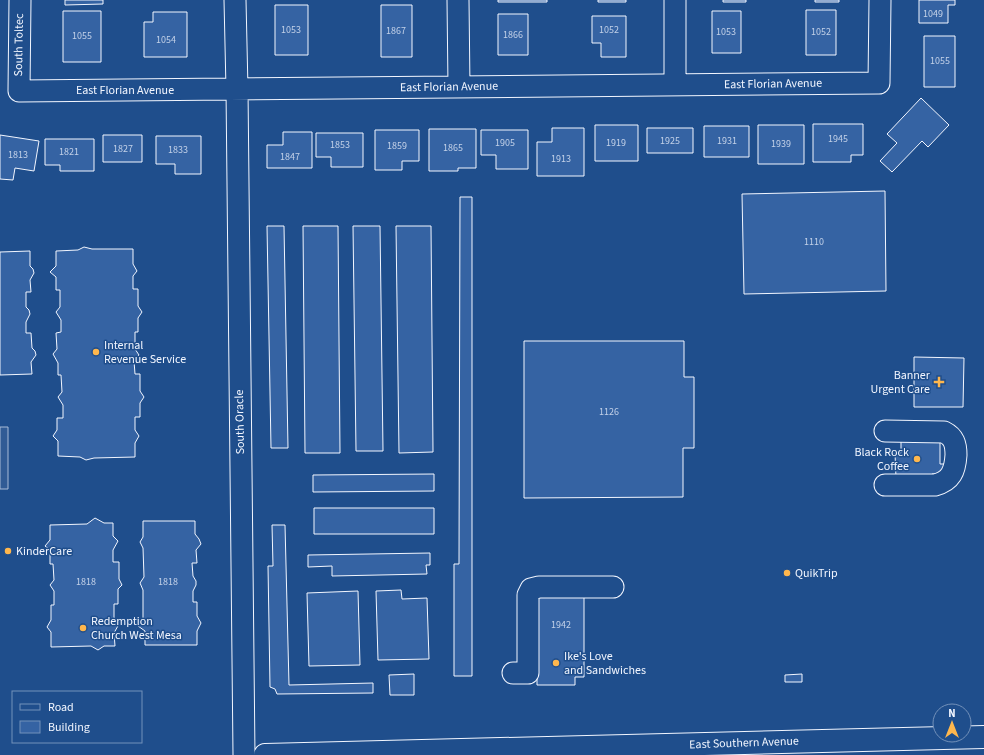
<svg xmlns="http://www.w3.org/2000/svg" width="984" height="755" font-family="'Source Sans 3',sans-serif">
	<rect width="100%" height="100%" fill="#1f4e8c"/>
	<path fill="#305b95" stroke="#a8bbd7" d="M0 427H8V489H0Z"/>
	<path fill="#3563a3" stroke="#f2f6ff" d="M65 0H103V4L65 5Z
		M498 0H547V2H498Z
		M598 0H626V2H598Z
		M723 0H746V2H723Z
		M815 0H839V2H815Z
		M919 0H955V5H948V23H919Z
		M275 5H308V55H275Z
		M381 5H412V57H381Z
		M806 10H836V55H806Z
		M63 11H101V62H63Z
		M712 11H741V53H712Z
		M153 12H187V57H144V22H153Z
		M498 14H528V55H498Z
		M592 16H626V57H601V43H592Z
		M924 36H955V87H924Z
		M921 98 949 125 928 147 922 141 892 172 880 161 897 143 887 134Z
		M813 124H863V155H851V162H813Z
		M595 125H638V161H595Z
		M758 125H804V164H758Z
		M704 126H749V157H704Z
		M552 128H584V176H537V142H552Z
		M647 128H693V153H647Z
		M429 129H476V168H458V171H429Z
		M375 130H419V161H402V170H375Z
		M481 130H528V169H496V155H481Z
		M283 132H312V168H267V145H283Z
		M316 133H363V167H331V157H316Z
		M0 135 39 141 34 171 15 168 13 180 0 179Z
		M103 135H142V162H103Z
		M156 136H201V174H175V164H156Z
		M45 139H94V171H60V165H45Z
		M885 191 886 291 744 294 742 194Z
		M460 197H472V676H454V564H459Z
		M267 226H284L288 448H271Z
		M303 226H338L340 453H305Z
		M353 226H380L383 451H356Z
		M396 226H431L433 452 399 453Z
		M84 247 92 249H133V264L137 271 133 276V289H138V306L142 312 138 318V332H135V349L139 355 134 361 135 374H140V391L144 397 140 403V417H135V430L139 436 135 443V457L94 458 86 460 80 457 58 456V441L53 436 57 430V418H63V405L58 397 62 392 61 375H58V363L53 354 57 349 56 333 61 332V320L56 312 60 307V290H56V277L50 272 56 266V251L78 250Z
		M30 251V266L33 269 34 273 30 280 31 292H26V307L29 310 30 314 26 322V333H31L32 348 35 351 36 355 31 362 32 374 0 375V252Z
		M524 341H684V377H694V448H683V497L524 498Z
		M914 357 964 358 963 407H914Z
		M901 438 937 440 940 443V464H944V474H932L933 478H896L895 453H901Z
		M434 474V491L313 492V475Z
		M314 508H434V534H314Z
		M95 518 104 523H113V536L118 541 113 550V562H119V579L122 585 118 589V604H114V618L119 624 114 633 115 646H104L98 650 91 646 51 647V632L47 627 51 620V605H54V591L50 585 54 580 53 564H50V550L45 546 50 540V525L87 524Z
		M143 521H195V534L199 539 201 544 196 550 197 563H192L193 576 196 581V585L193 591V602H197V616L201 623 197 631V645H145V631L138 626 143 619V590L140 583 144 577 143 548 140 542 143 537Z
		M272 525H285L289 685 373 683V693L277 694 275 689 270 687 268 566H273Z
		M430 553V565H426L427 574 332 576V566L308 567V555Z
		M401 590 402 599 427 598 429 659 378 660 376 591Z
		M358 591 360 665 309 666 307 593Z
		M542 594H584V677H575V685H537V599Z
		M414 674V695H390L389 675Z
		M802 674V682H785V675Z"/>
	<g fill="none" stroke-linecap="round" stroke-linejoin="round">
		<g stroke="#f2f6ff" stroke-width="23">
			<path id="minor" d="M20 0 19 91 879 83 880 0
				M235 0 237 89 244 755
				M458 0 459 87
				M675 84V0
				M885 431 944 432C954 437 956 444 956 455 955 471 951 481 935 485H885
				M513 673H528V595L531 589 539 587H613"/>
		</g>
		<g stroke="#f2f6ff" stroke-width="24">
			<path id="major" d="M265 755 984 737"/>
		</g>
		<use href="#minor" stroke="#1f4e8c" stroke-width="21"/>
		<use href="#major" stroke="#1f4e8c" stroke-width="22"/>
	</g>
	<g fill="#ffb74d" stroke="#1f4e8c" stroke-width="1.5">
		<circle cx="96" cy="352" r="4"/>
		<path d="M937 376h4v4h4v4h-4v4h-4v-4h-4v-4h4z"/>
		<circle cx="917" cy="459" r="4"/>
		<circle cx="8" cy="551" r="4"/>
		<circle cx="787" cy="573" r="4"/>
		<circle cx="83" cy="628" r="4"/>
		<circle cx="556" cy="663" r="4"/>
	</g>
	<g text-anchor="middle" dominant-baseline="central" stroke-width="3" stroke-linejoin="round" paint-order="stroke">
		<g font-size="10" fill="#c3d1e8">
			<text x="933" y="14">1049</text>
			<text x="291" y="30">1053</text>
			<text x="609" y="30">1052</text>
			<text x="396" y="31">1867</text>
			<text x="726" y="32">1053</text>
			<text x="821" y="32">1052</text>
			<text x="513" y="35">1866</text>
			<text x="82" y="36">1055</text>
			<text x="166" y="40">1054</text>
			<text x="940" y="61">1055</text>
			<text x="838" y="139">1945</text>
			<text x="670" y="141">1925</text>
			<text x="727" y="141">1931</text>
			<text x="505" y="143">1905</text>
			<text x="616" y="143">1919</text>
			<text x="781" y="144">1939</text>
			<text x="340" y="145">1853</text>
			<text x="397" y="146">1859</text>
			<text x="453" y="148">1865</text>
			<text x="123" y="149">1827</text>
			<text x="178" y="150">1833</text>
			<text x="69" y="152">1821</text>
			<text x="18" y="155">1813</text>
			<text x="290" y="157">1847</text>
			<text x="561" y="159">1913</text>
			<text x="814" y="242">1110</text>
			<text x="609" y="412">1126</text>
			<text x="86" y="582">1818</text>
			<text x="168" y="582">1818</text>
			<text x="561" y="625">1942</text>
		</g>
		<g font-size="12" fill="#f2f6ff" stroke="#1f4e8c">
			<text transform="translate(19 45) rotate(-89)">South Toltec</text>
			<text transform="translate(773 84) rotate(-1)">East Florian Avenue</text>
			<text transform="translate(449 87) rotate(-1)">East Florian Avenue</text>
			<text x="125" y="90">East Florian Avenue</text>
			<text transform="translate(240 422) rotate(-91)">South Oracle</text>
			<text transform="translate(744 743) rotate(-2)">East Southern Avenue</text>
		</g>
		<g font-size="12" fill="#f2f6ff" stroke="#1f4e8c" text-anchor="start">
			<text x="104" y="345">Internal<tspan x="104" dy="14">Revenue Service</tspan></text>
			<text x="930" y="375" text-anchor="end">Banner<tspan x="930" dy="14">Urgent Care</tspan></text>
			<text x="909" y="452" text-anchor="end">Black Rock<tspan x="909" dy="14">Coffee</tspan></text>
			<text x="16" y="551">KinderCare</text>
			<text x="795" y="573">QuikTrip</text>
			<text x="91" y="621">Redemption<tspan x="91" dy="14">Church West Mesa</tspan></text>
			<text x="564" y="656">Ike's Love<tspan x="564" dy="14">and Sandwiches</tspan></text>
		</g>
	</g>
	<rect x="12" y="691" width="130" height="52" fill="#1f4e8c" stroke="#7391ba"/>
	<rect x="20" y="704" width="20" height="6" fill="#1f4e8c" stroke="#7391ba"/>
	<text x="48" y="711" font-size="12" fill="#f2f6ff">Road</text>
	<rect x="20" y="721" width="20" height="12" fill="#3563a3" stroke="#7391ba"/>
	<text x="48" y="731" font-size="12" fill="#f2f6ff">Building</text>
	<g transform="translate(952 723)"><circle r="19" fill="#1f4e8c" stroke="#7391ba"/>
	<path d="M0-3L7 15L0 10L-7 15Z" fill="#ffb74d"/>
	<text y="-6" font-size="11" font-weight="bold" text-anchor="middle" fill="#f2f6ff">N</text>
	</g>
</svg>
